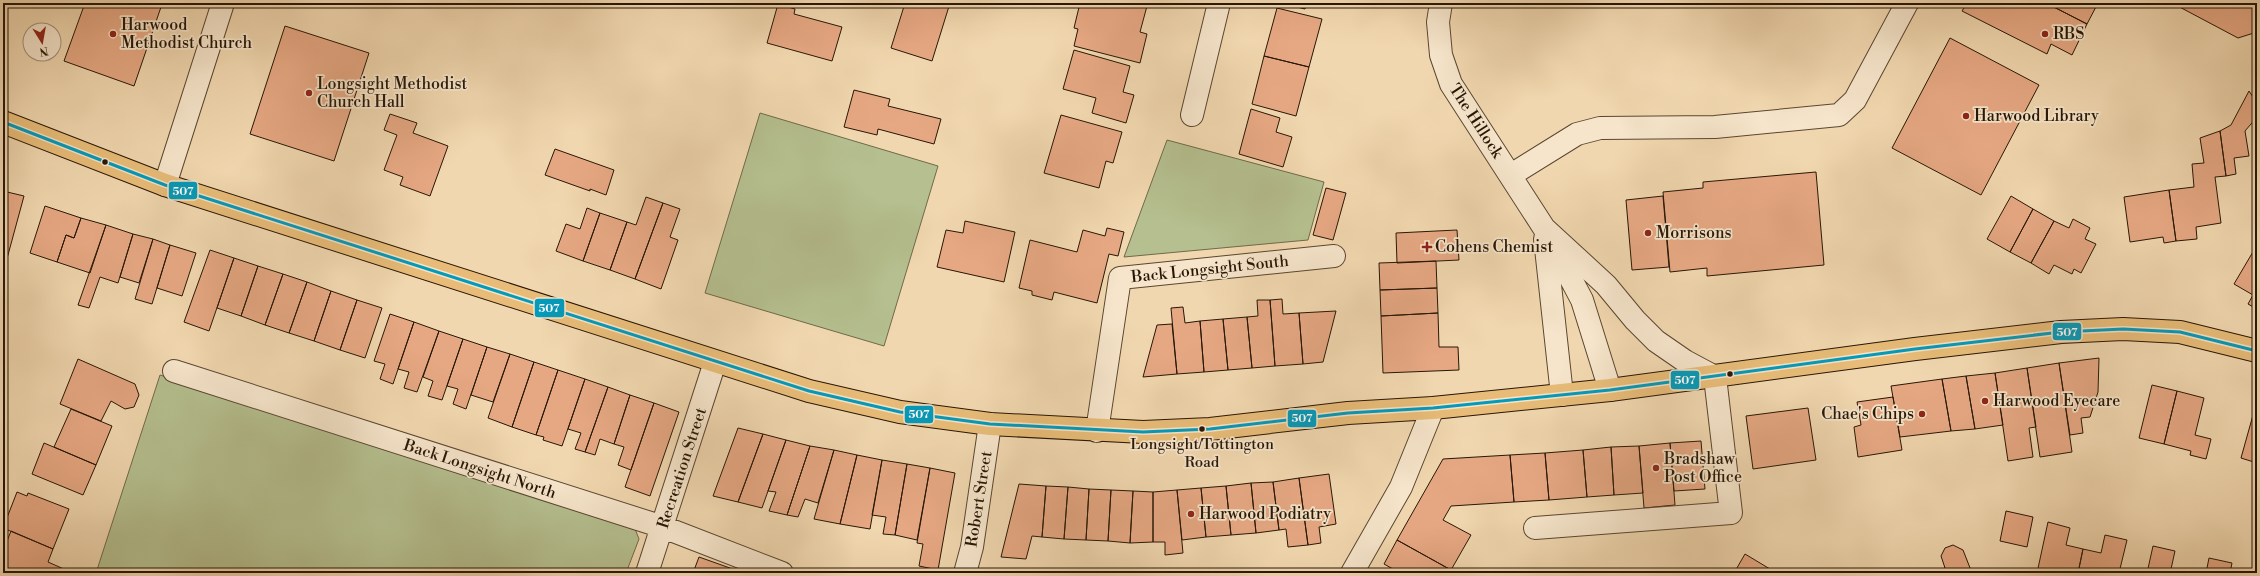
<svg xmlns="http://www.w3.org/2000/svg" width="2260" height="576" font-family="'Libre Bodoni',serif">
	<rect width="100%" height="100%" fill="#f1d7af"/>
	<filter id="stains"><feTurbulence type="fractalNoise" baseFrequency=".005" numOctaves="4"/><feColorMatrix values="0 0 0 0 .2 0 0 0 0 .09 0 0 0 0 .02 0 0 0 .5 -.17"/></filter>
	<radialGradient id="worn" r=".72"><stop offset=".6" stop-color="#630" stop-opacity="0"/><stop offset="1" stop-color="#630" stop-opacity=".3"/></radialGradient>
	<path fill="#b5bf8f" stroke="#6e6a4a" d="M760 113 938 166 884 346 705 293Z
		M1167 140 1324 182 1308 240 1124 257Z
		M160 375 635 529 639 539 626 573H96Z"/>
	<path fill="#e6a883" stroke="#271606" d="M85 3H150L161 7 134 86 64 61Z
		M905 3H950L932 61 891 48Z
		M1080 3H1134L1147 6 1140 32 1147 34 1140 63 1074 46 1078 29 1074 28Z
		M1281 3H1307L1305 9Z
		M1967 3H2046L2087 24 2072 55 2051 44 2047 54 1962 11Z
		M2046 3H2098L2087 24Z
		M2172 3H2257V32L2238 38Z
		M778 4 795 9 794 14 842 27 832 61 767 43Z
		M1277 8 1322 19 1309 67 1264 56Z
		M285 26 369 53 334 161 250 134Z
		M1950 38 2039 85 1981 195 1892 148Z
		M1074 50 1130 66 1123 92 1134 95 1126 123 1092 113 1096 98 1063 89Z
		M1264 56 1309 67 1296 116 1252 104Z
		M854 90 890 99 888 106 941 119 934 144 878 129 877 135 844 127Z
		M2249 91 2257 103V117L2245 131 2249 156 2234 158 2236 174 2226 176 2220 131 2231 125Z
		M1251 109 1280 118 1276 132 1292 137 1283 167 1239 154Z
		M390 114 417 123 413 133 448 146 430 196 400 185 403 177 384 170 397 135 384 130Z
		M1061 115 1122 132 1113 163 1106 161 1099 188 1044 173Z
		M2220 131 2226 176 2215 177 2221 223 2196 227 2197 239 2176 241 2169 190 2194 187 2192 164 2204 163 2200 138Z
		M555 149 614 170 606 195 590 189V191L545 175Z
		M1816 172 1824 265 1707 276V268L1670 272 1663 192 1703 188V182Z
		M1326 188 1346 193 1333 240 1313 235Z
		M2169 190 2176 241 2164 243 2163 237 2130 242 2124 197Z
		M3 191 24 196 5 266H3Z
		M1663 196 1669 267 1632 270 1626 200Z
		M2011 196 2033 209 2010 252 1987 239Z
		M646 197 663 203 635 279 610 270 627 222 636 225Z
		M663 203 680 209 670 237 678 240 661 289 635 279Z
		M45 206 81 218 74 238 66 235 57 262 30 253Z
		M587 208 600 213 583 261 556 251 566 224 580 229Z
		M2033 209 2054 221 2031 263 2010 252Z
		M600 213 627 222 610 270 583 261Z
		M81 218 106 225 90 273 57 262 66 235 74 238Z
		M2073 219 2090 228 2085 239 2096 244 2081 273 2074 269 2072 274 2054 265 2049 274 2031 263 2054 221 2069 228Z
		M965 221 1015 232 1004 282 937 267 946 230 963 233Z
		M106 225 133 234 118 283 100 277 89 308 78 305Z
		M1107 228 1124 232 1118 256 1109 254 1097 303 1054 292 1052 300 1032 295V291L1019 288 1030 240 1077 252 1083 230 1105 236Z
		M1457 230 1459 260 1397 263 1396 233Z
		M133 234 153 239 139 283 120 277Z
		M153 239 170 245 152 304 135 299Z
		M170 245 196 253 182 296 157 288Z
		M2257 245V309L2248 304 2253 295 2234 284Z
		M210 250 234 258 209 331 184 322Z
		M234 258 258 266 241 316 217 308Z
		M1436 261 1437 288 1380 290 1379 263Z
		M258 266 283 274 265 325 241 316Z
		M283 274 307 282 289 333 265 325Z
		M307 282 331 291 314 341 289 333Z
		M1437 288 1438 313 1381 316 1380 290Z
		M331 291 357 300 340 350 314 341Z
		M1282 299 1283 314 1299 313 1303 364 1275 366 1270 300Z
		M357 300 382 308 365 358 340 350Z
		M1257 300H1270L1275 366 1252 368 1247 317 1258 316Z
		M1183 307 1185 323 1200 321 1204 372 1177 374 1171 308Z
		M1336 311 1323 362 1303 364 1299 313Z
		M1438 313 1439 347H1458L1459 370 1383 373 1381 316Z
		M390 314 414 322 393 384 380 379 385 364 374 361Z
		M1247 317 1252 368 1228 370 1223 319Z
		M1223 319 1228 370 1204 372 1200 321Z
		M414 322 439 331 417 392 404 388 409 372 398 369Z
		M1172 324 1177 374 1143 377 1157 325Z
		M439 331 463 339 442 400 428 396 433 381 423 377Z
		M463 339 487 347 466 409 453 404 458 389 447 386Z
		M487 347 510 354 493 402 471 395Z
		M510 354 534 362 512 427 488 418Z
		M2099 358 2098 392 2090 417 2081 418 2083 433 2070 435 2059 363Z
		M78 359 135 384 139 395 134 407 125 409 111 401 101 421 60 404Z
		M534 362 558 370 536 435 512 427Z
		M2059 363 2072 452 2040 457 2027 368Z
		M2027 368 2036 427 2029 428 2033 457 2008 461 1995 373Z
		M558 370 585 379 562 446 543 440 544 437 536 435Z
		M1995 373 2003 425 1975 429 1966 376Z
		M1966 376 1975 429 1951 431 1942 379Z
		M585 379 608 387 585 452 575 449 581 433 568 429Z
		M1942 379 1951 431 1900 437 1891 386Z
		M2152 385 2177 391 2164 444 2139 438Z
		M608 387 630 395 614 444 600 439 595 455 585 452Z
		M2177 391 2204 398 2195 435 2211 439 2206 459 2190 455 2191 451 2164 444Z
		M630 395 654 403 631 470 618 465 624 447 614 444Z
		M1893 397 1902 450 1858 457 1854 427 1861 425 1857 402Z
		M654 403 679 412 650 496 625 487Z
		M1808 408 1816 460 1753 469 1746 416Z
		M71 409 112 426 96 465 54 447Z
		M2253 415 2257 416V463L2241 458Z
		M738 428 763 434 738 502 713 496Z
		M763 434 786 440 762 508 738 502Z
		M786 440 810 446 787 515 769 511 776 492 768 491Z
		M1701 441 1705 489 1674 491 1670 443Z
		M44 443 96 465 83 495 32 474Z
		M1670 443 1675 505 1644 508 1639 446Z
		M810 446 834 450 818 503 805 499 798 517 787 515Z
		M1639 446 1643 493 1614 495 1611 447Z
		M1611 447 1614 495 1587 497 1583 450Z
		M834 450 857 455 840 524 814 519Z
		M1583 450 1587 497 1549 500 1545 453Z
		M1545 453 1549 500 1514 502 1510 455Z
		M857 455 882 460 870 529 840 524Z
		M1510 455 1514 502 1451 506 1443 520 1471 535 1451 570 1397 540 1443 459Z
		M882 460 907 464 895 535 883 534 886 517 872 515Z
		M907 464 930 468 917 540 895 535Z
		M930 468 955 473 938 570 919 566 923 544 917 543Z
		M1329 474 1336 524 1319 527 1321 543 1308 545 1299 478Z
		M1299 478 1308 545 1288 547 1286 529 1279 530 1273 482Z
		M1273 482 1279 530 1256 533 1251 483Z
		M1251 483 1256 533 1231 535 1226 486Z
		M1019 484 1046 486 1042 537 1032 536 1026 559 1001 557Z
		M1046 486 1068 487 1064 539 1042 537Z
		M1226 486 1231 535 1206 537 1201 488Z
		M1068 487 1089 489 1086 540 1064 539Z
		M1201 488 1206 537 1182 540 1177 490Z
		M1089 489 1111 490 1108 541 1086 540Z
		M1111 490 1133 491 1130 543 1108 541Z
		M1177 490 1183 553 1165 555V542H1153V492Z
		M1133 491 1153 492V542L1130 543Z
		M17 492 27 496 28 493 69 509 53 549 3 528Z
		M2006 511 2033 517 2027 547 2000 541Z
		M2048 522 2070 528 2066 545 2083 549 2078 573H2037Z
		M11 531 53 549 48 562 66 570 65 573 3 572V539L7 541Z
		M2105 535 2127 540 2119 573H2078L2083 549 2101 553Z
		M1397 540 1451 570 1449 573H1400L1384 564Z
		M1953 545 1963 550 1972 573H1932L1945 568 1941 556 1945 548Z
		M2153 546 2175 551 2171 569 2188 573H2147Z
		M1745 554 1770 569 1768 573H1734Z
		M699 557 744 573H693Z
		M2209 558 2232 563 2230 573H2206Z"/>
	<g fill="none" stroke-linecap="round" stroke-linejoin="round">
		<g stroke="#5a4630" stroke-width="24">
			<path id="minor" d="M1441 3 1438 22 1441 55 1451 84 1544 228 1582 300 1610 390
				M1192 115 1219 3
				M1511 175 1577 134 1600 128 1715 127 1839 115 1855 100 1907 3
				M165 185 223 3
				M1545 239 1562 395
				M174 371 663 527 782 573
				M1097 431 1120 278 1334 256
				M1535 528 1731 513 1715 377 1685 361 1656 341 1635 320 1606 285 1544 228
				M647 573 715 362
				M965 573 972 547 990 424
				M1352 573 1401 487 1433 408"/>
		</g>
		<g stroke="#271606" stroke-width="24">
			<path id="major" d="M3 122 165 185 809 391 900 412 990 424 1143 432 1210 429 1348 413 1433 408 1610 390 1915 349 2061 332 2123 329 2180 332 2257 351"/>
		</g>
		<use href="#minor" stroke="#f6e5cb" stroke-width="22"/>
		<use href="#major" stroke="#e8bc78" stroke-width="22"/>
		<g stroke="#f6e5cb" stroke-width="6">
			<path id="bus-1" d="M3 122 165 185 809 391 900 412 990 424 1143 432 1210 429 1348 413 1433 408 1610 390 1915 349 2061 332 2123 329 2180 332 2257 351"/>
		</g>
		<use href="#bus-1" stroke="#049aba" stroke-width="3"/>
	</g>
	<g fill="#8f2418" stroke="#f6e5cb" stroke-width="1.5">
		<circle cx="113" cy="34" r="4"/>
		<circle cx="2045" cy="34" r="4"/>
		<circle cx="309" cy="93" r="4"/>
		<circle cx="1966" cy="116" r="4"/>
		<circle cx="1648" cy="233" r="4"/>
		<path d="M1425 241h4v4h4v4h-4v4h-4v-4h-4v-4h4z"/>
		<circle cx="1985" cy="401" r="4"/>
		<circle cx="1922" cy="414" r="4"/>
		<circle cx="1656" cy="468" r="4"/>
		<circle cx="1191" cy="514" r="4"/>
	</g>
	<g fill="#271606" stroke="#f6e5cb" stroke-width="1.5">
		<circle cx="105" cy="162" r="3.5"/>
		<circle cx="1730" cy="374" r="3.5"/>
		<circle cx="1202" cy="429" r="3.5"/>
	</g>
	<g text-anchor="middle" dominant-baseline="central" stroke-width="3.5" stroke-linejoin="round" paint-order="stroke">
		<g font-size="15" fill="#271606" stroke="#f6e5cb">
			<text x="1202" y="444">Longsight/Tottington<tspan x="1202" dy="18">Road</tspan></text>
		</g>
		<g font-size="16" fill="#271606" stroke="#f6e5cb" text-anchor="start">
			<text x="121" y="25">Harwood<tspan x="121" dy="18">Methodist Church</tspan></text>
			<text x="2053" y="34">RBS</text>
			<text x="317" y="84">Longsight Methodist<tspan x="317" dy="18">Church Hall</tspan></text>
			<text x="1974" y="116">Harwood Library</text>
			<text x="1656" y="233">Morrisons</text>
			<text x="1435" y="247">Cohens Chemist</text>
			<text x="1993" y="401">Harwood Eyecare</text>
			<text x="1914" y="414" text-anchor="end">Chae's Chips</text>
			<text x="1664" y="459">Bradshaw<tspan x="1664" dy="18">Post Office</tspan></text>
			<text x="1199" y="514">Harwood Podiatry</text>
		</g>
		<g font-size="16" fill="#271606" stroke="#f6e5cb">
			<text transform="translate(1476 121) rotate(57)">The Hillock</text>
			<text transform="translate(1210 269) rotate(-6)">Back Longsight South</text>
			<text transform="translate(682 468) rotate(-72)">Recreation Street</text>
			<text transform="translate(480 469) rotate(18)">Back Longsight North</text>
			<text transform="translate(979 499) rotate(-81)">Robert Street</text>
		</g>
	</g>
	<g stroke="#f6e5cb" stroke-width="1.5">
		<rect x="168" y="181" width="30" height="19" rx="4" fill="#049aba"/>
		<rect x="534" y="298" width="31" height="20" rx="4" fill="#049aba"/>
		<rect x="2052" y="322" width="30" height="19" rx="4" fill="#049aba"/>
		<rect x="1670" y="370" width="30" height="20" rx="4" fill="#049aba"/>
		<rect x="904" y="405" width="30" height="19" rx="4" fill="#049aba"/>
		<rect x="1287" y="409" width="30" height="19" rx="4" fill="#049aba"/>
	</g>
	<g font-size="11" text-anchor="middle" font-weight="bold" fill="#fff">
		<text x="183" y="195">507</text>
		<text x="549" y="312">507</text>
		<text x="2067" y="336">507</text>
		<text x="1685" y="384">507</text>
		<text x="919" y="418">507</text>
		<text x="1302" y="422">507</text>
	</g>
	<rect width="2260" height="576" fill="none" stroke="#f1d7af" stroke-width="16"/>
	<rect x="4" y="4" width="2252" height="568" fill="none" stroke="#271606" stroke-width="2"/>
	<rect x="8" y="8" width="2244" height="560" fill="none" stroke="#271606"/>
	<g transform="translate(42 42) rotate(169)"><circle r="19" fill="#f6e5cb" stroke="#a3927c"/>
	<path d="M0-3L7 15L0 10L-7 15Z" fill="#8f2418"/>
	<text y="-6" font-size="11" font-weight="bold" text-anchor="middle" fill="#271606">N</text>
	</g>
	<rect width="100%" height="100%" filter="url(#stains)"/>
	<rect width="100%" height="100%" fill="url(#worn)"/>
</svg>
